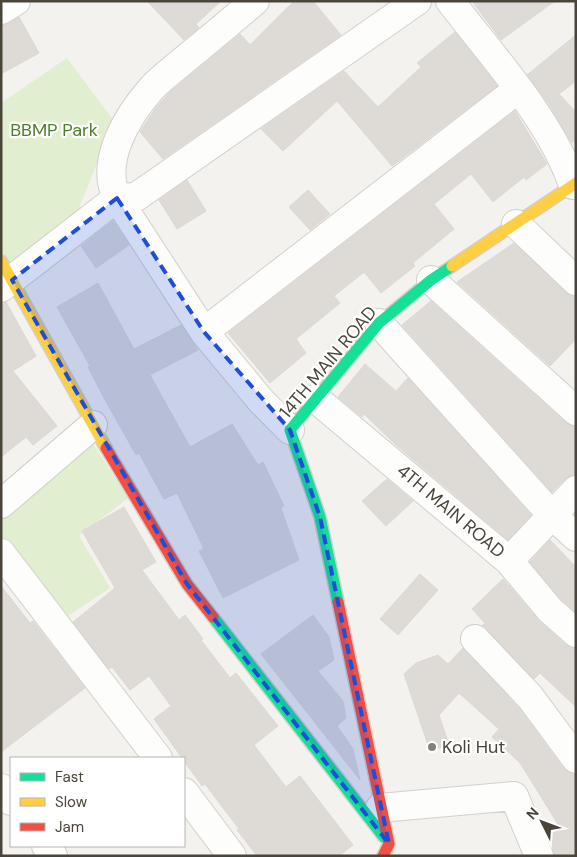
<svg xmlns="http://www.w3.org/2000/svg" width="577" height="857" font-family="'DM Sans',sans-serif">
	<rect width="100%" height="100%" fill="#f4f2ee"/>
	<path fill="#e1eecf" d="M67 58 114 121 77 213 14 277 1 254V103Z
		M92 442 128 498 79 536 110 588 62 620 1 538V518Z"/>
	<path fill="#dedbd6" stroke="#dcd9d4" d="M147 1H221L196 24 199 28 184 40Z
		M294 1H313L341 35 163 159 140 132 155 109 170 92 240 34 250 45Z
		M472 1H555L501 40Z
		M19 17 39 53 1 74V26Z
		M455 32 497 86 392 166 337 101 283 151 261 129 344 71 378 107 421 67 417 63Z
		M576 35V81L559 94 576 112V140L572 143 549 104 527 75Z
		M515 111 547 164 526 180 524 177 493 202 471 174 434 204 454 229 413 263 415 266 381 293 364 272 334 296 340 303 296 339 306 353 270 383 228 333Z
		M187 180 206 211 177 229 159 200Z
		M308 190 330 214 310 230 289 207Z
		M113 221 129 245 96 268 81 246Z
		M514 243 565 292 576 296V339L550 366 457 282Z
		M98 283 134 349 181 325 198 350 150 375 190 447 232 424 258 465 263 462 284 506 281 508 299 560 223 598 199 551 204 549 177 493 164 499 139 453 136 455 104 398 88 367 90 366 57 307Z
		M431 301 566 423 576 426V475L565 479 552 492 402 325Z
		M6 302 36 356 13 371 57 426 33 445 26 437 1 457V303Z
		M365 364 396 391 408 378 531 515 508 540 396 445 364 414 362 417 338 397Z
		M387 479 413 501 386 526 362 501Z
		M124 507 156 562 142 570 179 620 185 615 203 639 201 640 230 678 236 673 278 726 254 745 286 787 300 776 353 845 339 856H257L237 830 239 829 205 784 202 786 154 719 171 706 149 676 130 690 112 667 109 669 73 622 115 588 82 531Z
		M550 540 576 567V612L561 599 530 562Z
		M420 574 438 590 398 635 380 619Z
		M503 579 540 622 566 645 576 648V707L540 673 534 679 482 626 485 623 472 609Z
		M1 586 30 623 33 621 85 688 1 752Z
		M313 615 329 637 334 660 318 671 343 701 346 718 337 726 353 749 360 780 261 654Z
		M463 648 518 707 563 768 576 774V856H554L547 835 561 829 520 763 492 737 499 729 459 693 439 715 449 745 430 751 404 674 416 663 438 655 448 664Z"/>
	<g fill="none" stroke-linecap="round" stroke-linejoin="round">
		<g stroke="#d2d0cb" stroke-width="30">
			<path id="street" d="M255 1C231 21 208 41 184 60 174 69 161 78 152 88 128 115 99 161 117 198L136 197 417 1
				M450 1C492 56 551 120 573 185
				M1 10 16 1
				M516 224 576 281
				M431 280 576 411
				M1 288 117 198 204 332 262 402 290 430
				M379 323 551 514 576 537
				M204 332 518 89
				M316 399 509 561 550 610 576 633
				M1 504 93 425
				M1 553 158 758
				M509 561 576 490
				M475 639 530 697 576 759
				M1 788 11 801
				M184 792 232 856
				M380 808 514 796 539 856
				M46 846 53 856"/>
		</g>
		<g stroke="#d3cfc5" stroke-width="14">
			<path id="fast" d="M338 602 320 517 290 430 379 323 431 280 452 266
				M213 617 384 837"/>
		</g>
		<g stroke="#d3cfc5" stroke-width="14">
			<path id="slow" d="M1 261 106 448
				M452 266 576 183"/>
		</g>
		<g stroke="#d3cfc5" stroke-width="14">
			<path id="jam" d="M106 448 187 584 213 617
				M338 602 389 844 383 856"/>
		</g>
		<use href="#street" stroke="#fdfdfc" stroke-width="28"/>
		<use href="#fast" stroke="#16e098" stroke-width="11"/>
		<use href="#slow" stroke="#ffcf43" stroke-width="11"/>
		<use href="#jam" stroke="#f24e42" stroke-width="11"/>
	</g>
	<path fill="#1d4ed8" fill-opacity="0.2" stroke="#1d4ed8" stroke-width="4" stroke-dasharray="10 6" stroke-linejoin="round" d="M117 198 204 332 290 430 320 517 389 844 187 584 12 280Z"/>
	<circle fill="#868178" stroke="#fff" stroke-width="2" cx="432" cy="747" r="5"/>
	<g text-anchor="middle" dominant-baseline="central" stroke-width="4.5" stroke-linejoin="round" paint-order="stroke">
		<g font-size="18" fill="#4a7f2a" stroke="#fff">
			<text x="54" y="130">BBMP Park</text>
		</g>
		<g font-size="18" fill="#4b4439" stroke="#fff">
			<text transform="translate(328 362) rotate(-50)">14TH MAIN ROAD</text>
			<text transform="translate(451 511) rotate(40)">4TH MAIN ROAD</text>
		</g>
		<g font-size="18" fill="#4b4439" stroke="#fff" text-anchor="start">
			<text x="442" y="747">Koli Hut</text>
		</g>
	</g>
	<rect width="577" height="857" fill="none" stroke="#4b4439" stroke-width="5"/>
	<rect x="10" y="757" width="175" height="90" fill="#ffffff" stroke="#b7b4b0"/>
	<rect x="20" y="773" width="25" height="8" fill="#16e098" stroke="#b7b4b0"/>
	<text x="55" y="782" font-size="15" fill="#4b4439">Fast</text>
	<rect x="20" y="798" width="25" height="8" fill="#ffcf43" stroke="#b7b4b0"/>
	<text x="55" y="807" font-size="15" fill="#4b4439">Slow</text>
	<rect x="20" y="823" width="25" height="8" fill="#f24e42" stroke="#b7b4b0"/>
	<text x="55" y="832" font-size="15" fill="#4b4439">Jam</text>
	<g transform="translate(542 822) rotate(312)" stroke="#ffffff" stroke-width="4" paint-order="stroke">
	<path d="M0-4L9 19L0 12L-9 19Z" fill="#4b4439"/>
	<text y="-8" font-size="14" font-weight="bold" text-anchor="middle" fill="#4b4439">N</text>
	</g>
</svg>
